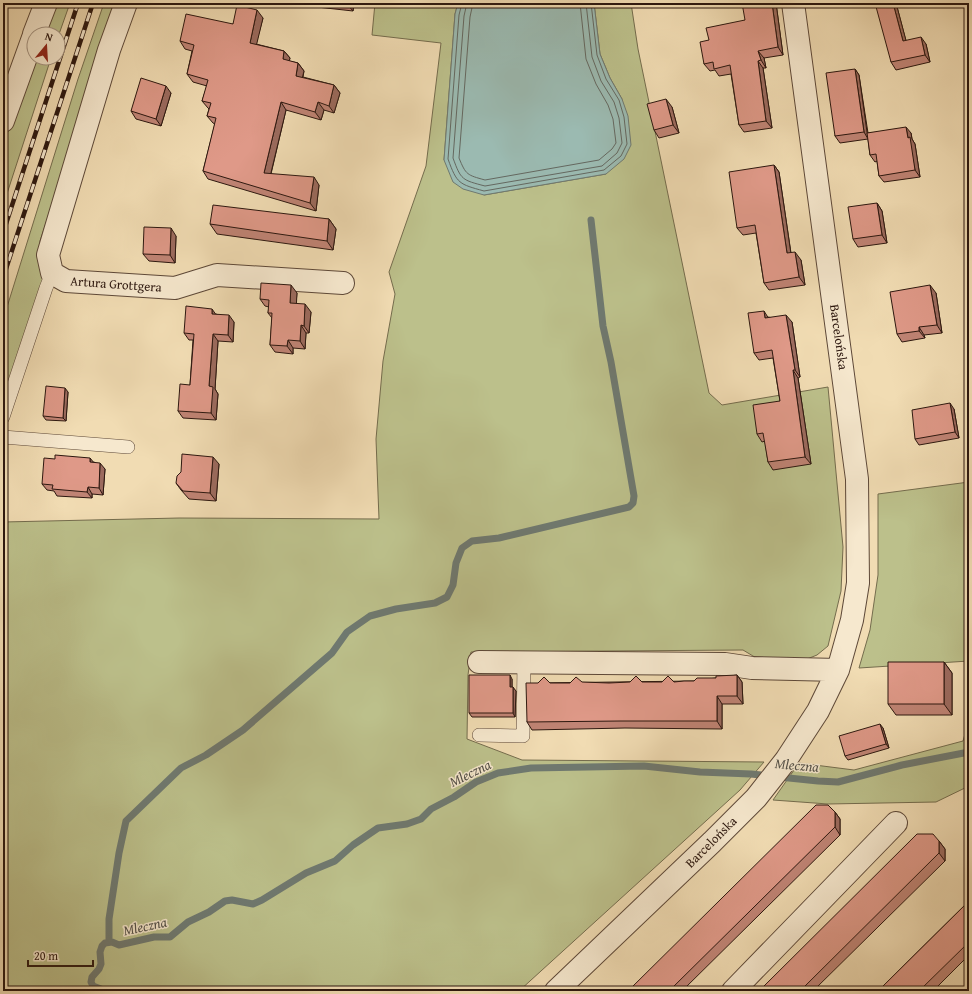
<svg xmlns="http://www.w3.org/2000/svg" width="972" height="994" font-family="'Gentium Book Plus',serif">
	<rect width="100%" height="100%" fill="#f1dcb3"/>
	<filter id="stains"><feTurbulence type="fractalNoise" baseFrequency=".005" numOctaves="4"/><feColorMatrix values="0 0 0 0 .2 0 0 0 0 .09 0 0 0 0 .02 0 0 0 .5 -.17"/></filter>
	<radialGradient id="worn" r=".72"><stop offset=".6" stop-color="#630" stop-opacity="0"/><stop offset="1" stop-color="#630" stop-opacity=".3"/></radialGradient>
	<path fill="#bcc08b" stroke="#746c4d" d="M51 3H70L58 37V34H40Z
		M104 3H118L40 241 43 285 3 403V320L78 79Z
		M375 3H458L455 14 444 160 484 195 606 174 622 99 610 78 600 54 594 3H631L638 49 709 393 722 405 828 387 843 547 841 591 828 646 817 655 802 661 758 659 743 650 471 652 468 675 467 739 522 760 764 762 740 790 519 991H3V522L179 518 379 519 376 439 383 361 395 294 389 272 426 166 441 43 372 35Z
		M34 50V58H51L3 206V138Z
		M969 482V661L859 668 870 630 878 575V494Z
		M969 720V786L936 802 828 804 773 800 799 763 854 770 963 741Z"/>
	<path fill="#9bbab1" stroke="#6f7970" d="M458 3H594L600 54 610 78 622 99 628 116 631 145 624 159 606 174 484 195 463 189 453 182 444 160 455 14Z"/>
	<g fill="none" stroke-linecap="round" stroke-linejoin="round">
		<path stroke="#646860" stroke-width="1" d="M462 3 459 15 448 159C457 184 459 184 484 191L604 170 621 156 627 144 624 117 619 100 606 79 597 55 591 3
			M467 3 464 16 453 158C461 180 462 180 485 186L602 166 617 153 622 143 619 118 614 102 601 81 592 57 586 3
			M473 3 470 17 459 158C466 175 467 175 485 180L599 160 612 149 616 143 613 119 608 105 596 84 586 59 580 3"/>
		<path stroke="#6f7970" stroke-width="7" d="M109 942V919L119 853 126 821 181 768 206 755 243 730 332 653 347 632 370 616 396 609 435 603 447 597 453 585 456 563 462 548 472 541 499 538 629 507 633 503 634 496 611 362 603 326 591 220
			M106 991 93 986 91 982 92 977 99 969 101 964 100 952 102 946 105 943 112 942 119 945 154 937H170L188 922 209 912 225 901 232 900 253 904 262 900 306 873 335 861 353 845 378 828 407 824 421 819 431 809 454 797 476 782 498 773 531 768 644 766 700 772 751 774 818 781 838 782 902 765 969 752"/>
		<g stroke="#5d4838" stroke-width="14">
			<path id="lane" d="M3 417 46 288 52 273
				M3 437 128 447
				M479 735 523 736 524 662"/>
		</g>
		<g stroke="#5d4838" stroke-width="24">
			<path id="street" d="M126 3 109 50 48 255 52 273 66 281 175 288 217 275 343 283
				M34 34 46 3
				M3 121 34 35
				M479 662 725 664 752 668 838 670
				M556 991 712 842 756 798 786 760 818 711 838 670 852 620 858 583 857 479 793 3
				M733 991 896 823"/>
		</g>
		<use href="#lane" stroke="#f6e8ce" stroke-width="13"/>
		<use href="#street" stroke="#f6e8ce" stroke-width="22"/>
		<g stroke="#2c170f" stroke-width="4.5">
			<path id="rail" d="M3 233 78 3
				M3 278 93 3"/>
		</g>
		<use href="#rail" stroke="#f6e8ce" stroke-width="3" stroke-dasharray="9" stroke-linecap="butt"/>
	</g>
	<path fill="#c08475" stroke="#2c170f" d="M298 3H354L353 11 299 5Z
		M776 3 783 55 764 58 766 68H763L772 128 744 132 739 125 731 74 719 76 715 70 710 71 704 64 709 40Z
		M896 3 906 41 926 44 930 62 896 70 891 62Z
		M263 18 256 44 284 51 290 58 289 61 298 63 304 71 303 77 334 85 340 93 334 113 324 110 321 120 286 110 271 174 319 185 316 211 208 179 203 171 215 124 213 123 207 116 209 109 208 108 202 101 207 86 193 82 187 74 192 51 185 49 180 41 233 24Z
		M855 69 859 75 868 133H911L912 139 915 144 920 177 884 182 879 176 877 161 875 162 870 155 868 139 840 143 835 136Z
		M171 93 161 126 136 119 131 111Z
		M672 107 679 133 659 138 654 130Z
		M774 165 779 172 791 253 801 260 805 285 769 290 764 283 756 233 743 235 737 228Z
		M877 203 882 211 887 243 858 247 853 239Z
		M329 219 336 229 333 250 217 234 210 224Z
		M176 236 175 263 149 261 143 254Z
		M297 293 296 303 311 312 309 333H306L305 349 293 348V354L275 352 270 345 272 318 268 313 269 307 265 306 260 299Z
		M936 293 942 333 924 335 925 338 902 342 897 334Z
		M216 314 234 322 233 342 218 341 215 389 218 394 216 420 183 418 178 411 190 385 193 340H189L184 333Z
		M768 317 792 322 800 377 798 378 811 464 773 470 768 462 765 441 762 442 757 434 780 401 773 358 759 360 754 353Z
		M68 392 66 421 46 420 43 416Z
		M954 409 959 438 919 445 915 439Z
		M94 462 105 469 103 495 92 494V498L57 496 54 491 47 490 42 484Z
		M219 464 216 501 189 499 181 490 176 483Z
		M944 662 952 673V715H896L888 704Z
		M737 675 742 682 743 704H722V729L625 728 532 730 527 722 538 683 694 681Z
		M512 679V687L516 691 515 717H472L469 713Z
		M883 728 889 748 848 760 845 756Z
		M835 812 840 819V835L682 991H628Z
		M939 841 945 849V861L813 991H759Z
		M969 901V955L933 991H878Z"/>
	<path fill="#9c6b5f" stroke="#2c170f" d="M347 3H354L353 11 347 4Z
		M772 3H776L783 55 778 47Z
		M893 3H896L908 48 903 41Z
		M257 10 263 18 255 51 250 43Z
		M921 37 926 44 930 62 925 55Z
		M284 51 290 58 288 67 283 59Z
		M758 51 764 58 766 68 761 60Z
		M758 61 763 68 772 128 766 121Z
		M298 63 304 71 301 83 296 76Z
		M855 69 859 75 868 139 864 132Z
		M334 85 340 93 334 113 329 106Z
		M166 86 171 93 161 126 156 119Z
		M666 99 672 107 679 133 673 125Z
		M281 102 286 110 269 181 264 173Z
		M318 102 324 110 321 120 315 112Z
		M906 127 911 133 912 139 915 144 920 177 915 170 908 138Z
		M774 165 779 172 792 261 787 253Z
		M314 177 319 185 316 211 310 203Z
		M877 203 882 211 887 243 882 235Z
		M329 219 336 229 333 250 327 241Z
		M171 228 176 236 175 263 170 255Z
		M795 252 801 260 805 285 799 277Z
		M291 285 297 293 296 311 290 303Z
		M930 285 936 293 942 333 937 325Z
		M305 304 311 312 309 333 304 326Z
		M212 309 217 316 212 314Z
		M764 311 769 319 765 318Z
		M229 315 234 322 233 342 228 335Z
		M786 315 792 322 800 377 795 370Z
		M301 325 306 333 305 349 300 341Z
		M919 327 924 335 925 338 919 331Z
		M213 334 218 341 215 389 218 394 216 420 211 413 209 386Z
		M288 340 293 348V354L287 346Z
		M793 370 798 378 811 464 805 457Z
		M65 388 68 392 66 421 63 418Z
		M950 403 954 409 959 438 955 432Z
		M213 457 219 464 216 501 210 493Z
		M90 458 95 464 90 462Z
		M100 463 105 469 103 495 99 488Z
		M88 487 92 494V498L87 492Z
		M944 662 952 673V715L944 704Z
		M510 675 512 679V691L510 687Z
		M737 675 742 682 743 704 737 696Z
		M513 687 516 691 515 717 513 713Z
		M717 696 722 704V729L717 721Z
		M880 724 883 728 889 748 886 744Z
		M835 812 840 819V835L835 827Z
		M939 841 945 849V861L939 853Z"/>
	<path fill="#df9988" stroke="#2c170f" d="M742 3H772L778 47 758 51 761 60 758 61 766 121 739 125 730 65 714 69 713 62 704 64 700 42 709 40 706 28 745 20Z
		M875 3H893L903 41 921 37 925 55 891 62Z
		M237 5 257 10 250 43 284 51 283 59 298 63 296 76 334 85 329 106 318 102 315 112 281 102 264 173 314 177 310 203 203 171 216 118 207 116 211 103 202 101 208 80 187 74 194 45 180 41 186 14 233 24Z
		M855 69 864 132 835 136 826 73Z
		M141 78 166 86 156 119 131 111Z
		M666 99 673 125 654 130 647 104Z
		M906 127 908 138 910 137 915 170 879 176 876 154 870 155 867 133Z
		M774 165 787 253 795 252 799 277 764 283 755 225 737 228 729 172Z
		M877 203 882 235 853 239 848 207Z
		M213 205 329 219 327 241 210 224Z
		M144 227 171 228 170 255 143 254Z
		M261 283 291 285 290 303 305 304 304 326 301 325 300 341 288 340 287 346 270 345 272 313H268L269 300 260 299Z
		M930 285 937 325 919 327V331L897 334 890 292Z
		M186 306 212 309V314L229 315 228 335 213 334 209 386 213 387 211 413 178 411 180 384 190 385 194 334 184 333Z
		M764 311 765 318 786 315 795 370H793L805 457 768 462 763 433 757 434 753 405 780 401 772 350 754 353 748 313Z
		M46 386 65 388 63 418 43 416Z
		M950 403 955 432 915 439 912 410Z
		M182 454 213 457 210 493 183 491 176 483 177 476 181 472Z
		M55 455 90 458V462L100 463 99 488 88 487 87 492 52 489 53 485 42 484 44 458 55 459Z
		M888 662H944V704H888Z
		M469 675H510V687H513V713H469Z
		M737 675V696H717V721H620L527 722 526 683H538L544 677 550 683H570L576 677 582 682 609 683 630 682 636 676 642 682H662L668 676 674 682 684 681H694L697 678H716V676Z
		M880 724 886 744 845 756 839 736Z
		M816 805H828L835 812V827L669 991H628Z
		M917 834H933L939 841V853L800 991H759Z
		M969 901V942L919 991H878Z"/>
	<g text-anchor="middle" dominant-baseline="central" stroke-width="3" stroke-linejoin="round" paint-order="stroke">
		<g font-size="13" fill="#2c170f" stroke="#f6e8ce">
			<text transform="translate(116 284) rotate(4)">Artura Grottgera</text>
			<text transform="translate(839 337) rotate(82)">Barcelońska</text>
			<text transform="translate(711 842) rotate(-45)">Barcelońska</text>
		</g>
		<g font-size="14" font-style="italic" fill="#535048" stroke="#f6e8ce">
			<text transform="translate(797 765) rotate(5)">Mleczna</text>
			<text transform="translate(470 773) rotate(-26)">Mleczna</text>
			<text transform="translate(145 926) rotate(-12)">Mleczna</text>
		</g>
	</g>
	<rect width="972" height="994" fill="none" stroke="#f1dcb3" stroke-width="16"/>
	<rect x="4" y="4" width="964" height="986" fill="none" stroke="#2c170f" stroke-width="2"/>
	<rect x="8" y="8" width="956" height="978" fill="none" stroke="#2c170f"/>
	<g transform="translate(46 46) rotate(18)"><circle r="19" fill="#f6e8ce" stroke="#a59482"/>
	<path d="M0-3L7 15L0 10L-7 15Z" fill="#8f2418"/>
	<text y="-6" font-size="11" font-weight="bold" text-anchor="middle" fill="#2c170f">N</text>
	</g>
	<path d="M28 960v6h65v-6" fill="none" stroke="#2c170f" stroke-width="2"/>
	<text x="34" y="960" font-size="12" fill="#2c170f" stroke="#f6e8ce" stroke-width="3" paint-order="stroke">20 m</text>
	<rect width="100%" height="100%" filter="url(#stains)"/>
	<rect width="100%" height="100%" fill="url(#worn)"/>
</svg>
